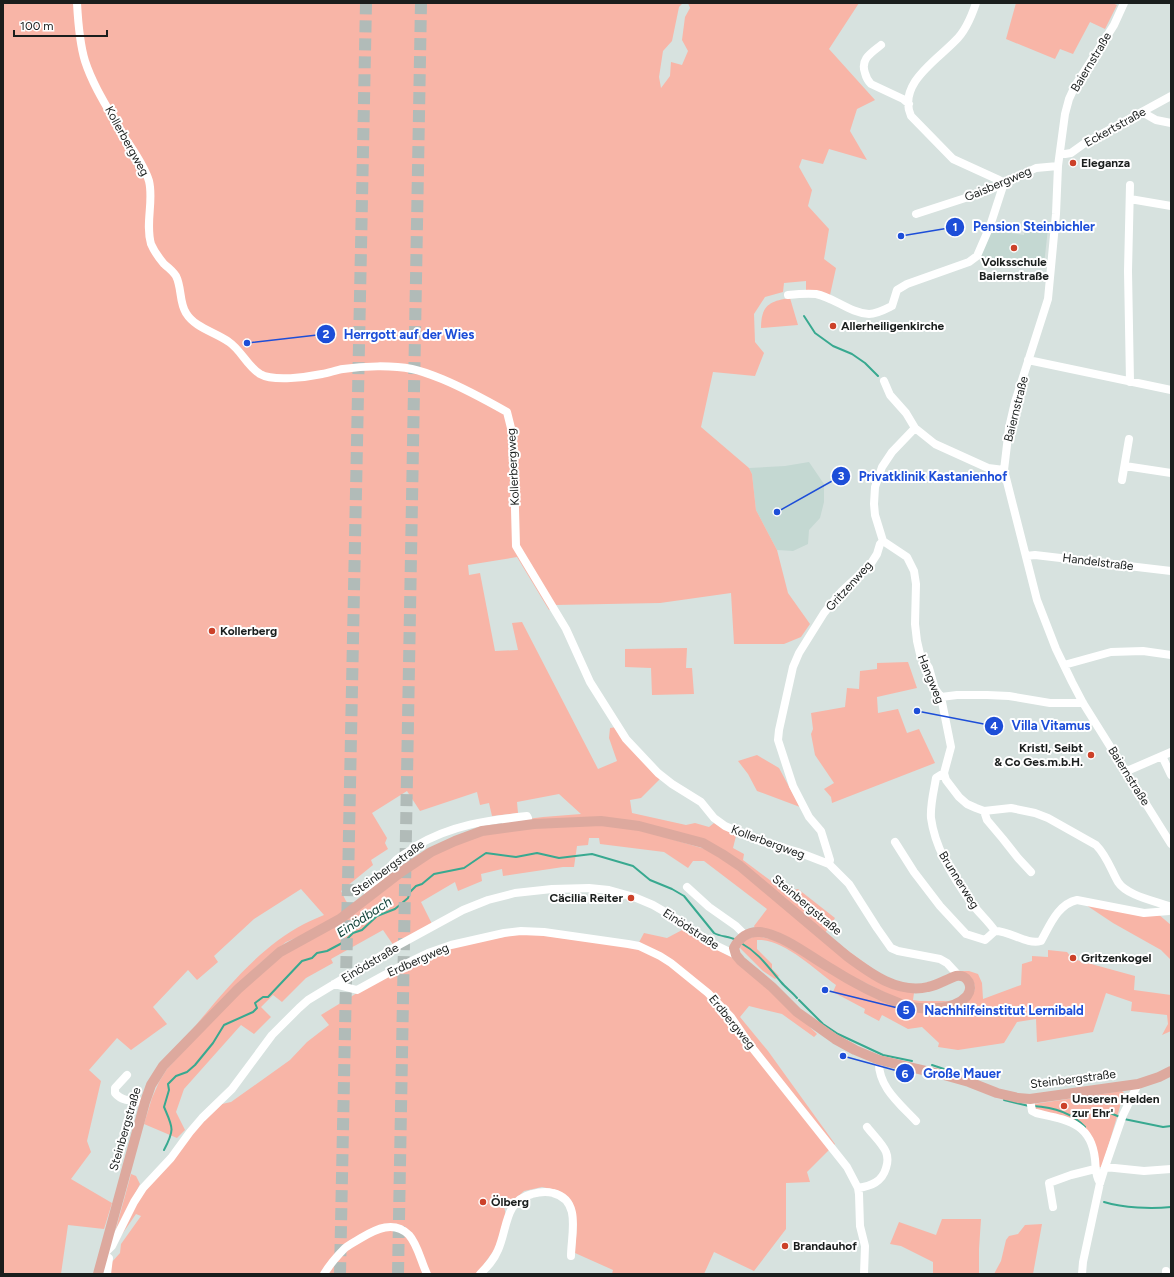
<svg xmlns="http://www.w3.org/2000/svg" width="1174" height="1277" font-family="Figtree,sans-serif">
	<rect width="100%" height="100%" fill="#d7e2df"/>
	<path fill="#c4d8d2" d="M1025 226 1048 228 1044 265 980 258 990 230 1024 235Z
		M809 462 824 484V502L820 518 809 530 808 544 793 551 777 550 756 510 752 474 749 468 785 466Z"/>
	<path fill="#f8b5a7" d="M3 3H683L679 7 672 41 663 51 659 77 661 88 670 76 671 62 682 65 688 51 682 40 685 17 690 8 688 3H859L829 49 875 100 857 109 850 131 867 160 829 149 823 164 802 159 799 167 812 190 808 206 829 229 824 259 836 268 830 295 806 291V281L784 283 783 292 765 297 754 314 755 342 764 353 755 376 713 372 701 427 749 468 752 474 756 510 777 550 788 593 810 624 801 637 784 644H734L731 593 660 603 555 605 549 610 517 557 468 565 469 575 480 573 495 651 518 650 512 623 522 622 598 769 617 761 609 738 610 728 617 727 661 778 641 798 630 800 632 813 686 825 695 823 709 827 714 823 736 836 733 848 744 854 743 860 786 892 798 889 835 918 825 933 761 879 682 834 555 819H527L543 817 581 814 559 794 517 802 518 813 492 816 489 803 480 805 477 792 420 811 407 791 372 813 387 838 385 843 388 849 371 860 373 865 341 891 346 901 351 907 312 931 286 942 259 964 196 1025C227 988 260 947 304 924 310 921 317 918 324 915L301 889 254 919 214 956 218 962 197 980 188 970 153 1007 167 1024 131 1050 117 1038 89 1070 101 1081 87 1141 91 1152 71 1179 112 1203 104 1229 68 1225 61 1274H3Z
		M1016 3H1112L1117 5 1105 29 1090 22 1073 54 1060 49 1055 59 1006 39Z
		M790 298 798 325 761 328C761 306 769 301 790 298Z
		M687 648 686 668H692L694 694 652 695 651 668 625 667V649Z
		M908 662 917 688 877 697 878 713 898 709 907 733 919 729 935 763 832 803 831 797 824 789 834 783 815 755 811 734 813 729 811 713 845 707 847 688 859 689 860 671 877 669V663Z
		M757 755 779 768 800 807 757 791 748 774 738 761Z
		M591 824 637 829 705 849 721 858 902 990 914 993 913 1000 920 1001H950L927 1005 902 1001 755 928 754 926 767 909 704 861H693L688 868 664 852 600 844 599 838H589L588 845 577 846 574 867H563L503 876 502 869 481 874 482 881 458 891 455 882 421 902 432 924 394 946 383 930 331 959 333 963 306 978 282 1002 273 995 261 1007 271 1017 254 1034 241 1025 184 1089 176 1112 185 1130 177 1138 144 1124 152 1098 159 1082 167 1069 229 1002 285 953 429 857 471 838 503 831Z
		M1083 903 1158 914 1171 925V960L1161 950 1113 923Z
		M684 929 705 943 731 957 771 990 817 1034 814 1037 782 1014 749 1006 740 1017 768 1051 835 1144 807 1172 810 1182 786 1183V1229L754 1271 714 1252 704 1274H612L613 1270 575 1253 577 1224 572 1202 556 1190 542 1187 524 1191 513 1201 503 1200 506 1217 499 1243 477 1274H110L111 1263 120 1253 121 1244 141 1216 136 1214 116 1243 144 1190 189 1136 222 1104 231 1102 290 1060 307 1042 329 1025 321 1015 357 993 400 968 451 947 524 933 636 948 644 933 667 938Z
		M756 936 776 940 867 992 934 1012 975 990C975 979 969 974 959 971H969L978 974 982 983 983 999 1021 985 1022 964 1032 961V956L1048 957V950L1067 952 1073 959 1135 976 1134 990 1171 995V1031L1162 1035 1168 1024 1167 1015 1131 1011 1132 1002 1106 993 1093 1032 1037 1042 1036 1019 1017 1022 1004 1043 958 1050 938 1047 939 1043 922 1027 908 1029 882 1015 879 1021 864 1013 865 1009 833 992 836 985C815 970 783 938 757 940V949L772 964V969L779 976 775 979 763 971 740 948 745 940Z
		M1122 1091 1124 1093 1102 1167H1097L1088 1133 1036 1109 1034 1104Z
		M131 1174 136 1176 140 1184 114 1236Z
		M942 1219H981L979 1249V1274H933V1262L901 1246 890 1244 899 1222 936 1235Z
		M1042 1224 1033 1274H994L1001 1261 1006 1240 1009 1236 1018 1234 1025 1225Z"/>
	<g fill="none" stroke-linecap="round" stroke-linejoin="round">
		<path stroke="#38a990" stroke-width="2" d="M804 316 815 333 833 346 852 354 865 363 878 376
			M741 943C759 953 768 967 781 982 786 988 792 992 797 998
			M799 1000 823 1024 838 1034 883 1055 912 1061
			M932 1065 959 1074
			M1004 1100 1029 1106
			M1033 1106C1053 1107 1071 1112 1085 1127
			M1110 1113 1120 1117
			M1124 1119 1163 1127 1171 1126
			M164 1150C175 1129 173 1128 164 1107L169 1090 168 1084 176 1076 187 1072 195 1065 213 1043 224 1025 253 1012 257 1008 255 1003 263 997H268L302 961 312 958 317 953 327 951 344 942 353 933 362 930 377 916 395 909 408 898 410 892 416 886 422 884 434 874 464 868 486 853 516 857 537 853 559 858 592 854 633 866 650 880 672 889 684 896 714 933C721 937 729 936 736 940
			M1104 1202C1124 1208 1151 1209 1171 1207"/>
		<path stroke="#b1bbb8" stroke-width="12" stroke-dasharray="12 6" stroke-linecap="butt" d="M340 1274 366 3
			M398 1274 421 3"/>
		<path stroke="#fff" stroke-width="8" d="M77 3C78 21 80 45 85 61 93 86 109 110 122 133 131 148 144 164 149 181 154 201 145 223 151 244 154 251 159 258 164 264 169 268 173 271 176 276 182 288 179 302 186 313 195 328 215 332 229 342 241 350 247 366 260 374 274 382 307 377 322 374 329 373 336 370 343 369 363 366 392 365 412 369 422 371 432 375 442 379 466 389 484 399 507 412L513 436 516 546 566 629 590 682 626 739 658 773 672 784 701 802 714 818 725 826 757 840 798 852 829 864 849 884 877 928 891 948 898 951 940 959 947 963 959 976
			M976 3C972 15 965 32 955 41 937 60 897 84 911 116L953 159 999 180 1004 183
			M1124 3 1114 25 1075 86 1069 99 1065 114 1058 166 1056 214 1048 299 1015 402 1009 428 1004 470 1037 600 1056 649 1072 682 1083 703 1171 844
			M881 45C871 53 860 59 865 73 866 77 868 81 871 84L903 99 909 104
			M1142 112 1156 120 1171 123
			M1060 154H1065L1071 153 1085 143 1171 96
			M1130 199 1171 206
			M916 214 990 190 1036 168 1058 166
			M788 295C797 294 807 293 816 294 835 298 850 313 869 314 877 314 886 309 892 306L897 290 907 284 969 262 977 256 990 226 1004 183
			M1028 360 1171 390
			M884 381 890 395 906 413 915 428 935 444 988 468 1004 470
			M1130 382 1128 271 1130 185
			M1125 466 1171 473
			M1122 480 1129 439
			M883 541 907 557 914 571 916 584 915 624 917 641 920 654 929 668 935 689 941 697 951 747 944 773 946 780 959 797 967 804 976 808 984 811 1011 808 1035 813 1048 818 1096 845C1107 856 1111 870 1118 882 1127 896 1156 901 1171 907L1169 911 1144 913 1077 900C1058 904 1050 925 1041 941 1026 945 1011 931 995 931
			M883 541 875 515 874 504 875 487 882 467 892 452 915 428
			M1026 556 1035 555 1171 571
			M1064 665 1111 652 1143 651 1171 655
			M941 697 957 695H987L1009 696 1050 703H1083
			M1162 756 1171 775
			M1127 771 1171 752
			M944 773 936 778C934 790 930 805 931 818 935 848 955 881 973 905 980 914 989 922 995 931
			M984 811 987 820 1003 839 1018 858 1031 872
			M895 842 914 872 940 906 966 934 985 940 995 931
			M829 864 830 860 821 831 809 817 793 786 778 740 779 730 793 667 799 653 824 613 841 592 870 565 877 554 880 544 883 541
			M687 887 709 907 736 926 745 935
			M368 893C379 883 386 870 396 860 402 855 410 851 416 846 451 825 488 820 527 816L528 818 506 825
			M334 984 357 990 399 967 428 953 451 945 504 933 521 931 544 932 628 944 639 946 660 956 671 963 708 993 731 1017 750 1045 847 1167 858 1188 859 1194 860 1226 865 1246 864 1274
			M879 1060C877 1086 900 1104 916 1121
			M127 1075 115 1088V1093C122 1102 135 1101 145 1102
			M1030 1099 1032 1111 1036 1113C1066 1120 1091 1122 1095 1159 1096 1168 1095 1175 1100 1183
			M1105 1167 1144 1171 1171 1169
			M858 1188C871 1186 882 1182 886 1168 888 1162 888 1157 886 1152 882 1143 873 1135 867 1127
			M1053 1207 1049 1183 1071 1175 1095 1169
			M1166 1271V1274
			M107 1274 109 1258 104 1254 112 1246 134 1202 143 1188 171 1158 190 1132 202 1118 232 1089 272 1035 299 1008 308 1000 397 946 463 910 488 900 515 893 552 889 589 888 609 890 634 897 653 905 677 919 705 940 736 955
			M324 1274C330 1264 337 1256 345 1248 350 1244 356 1241 361 1238 376 1229 394 1220 409 1235 418 1245 421 1262 427 1274
			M480 1274C487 1267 494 1260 498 1250 508 1228 504 1201 532 1194 539 1192 546 1191 553 1193 582 1200 571 1235 571 1256
			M1082 1274 1083 1262 1100 1183 1105 1167 1123 1115 1138 1084"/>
		<path stroke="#dda99e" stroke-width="10" d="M98 1274 145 1102 151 1085 163 1066 238 989 280 952 340 919 401 872 431 852 455 841 482 831 534 824 601 821 639 826 703 843 722 854 740 866 848 957C871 974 898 994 928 987 938 985 947 979 956 976 968 974 974 987 967 996 953 1012 919 1010 901 1004 877 995 852 982 830 968 811 957 782 934 760 932 748 931 739 938 734 948L736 955 741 961 772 987 797 1012 835 1039 855 1050 879 1060 944 1075 969 1082 997 1093 1018 1098 1030 1099 1138 1084 1159 1077 1171 1071"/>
	</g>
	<g fill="#cc4129" stroke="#fff" stroke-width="1.5">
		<circle cx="1073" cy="163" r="4"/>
		<circle cx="1014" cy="248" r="4"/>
		<circle cx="833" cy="326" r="4"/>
		<circle cx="212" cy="631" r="4"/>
		<circle cx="1091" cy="755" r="4"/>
		<circle cx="631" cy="898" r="4"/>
		<circle cx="1073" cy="958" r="4"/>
		<circle cx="1064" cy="1106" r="4"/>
		<circle cx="483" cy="1202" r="4"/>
		<circle cx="785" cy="1246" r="4"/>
	</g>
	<g text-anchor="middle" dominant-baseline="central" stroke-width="4" stroke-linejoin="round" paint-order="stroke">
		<g font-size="12" fill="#1a1e1d" stroke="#fff">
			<text transform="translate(1091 62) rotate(-59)">Baiernstraße</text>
			<text transform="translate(1115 127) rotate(-29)">Eckertstraße</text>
			<text transform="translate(127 141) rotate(61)">Kollerbergweg</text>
			<text transform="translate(998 184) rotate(-23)">Gaisbergweg</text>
			<text transform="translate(1016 409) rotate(-76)">Baiernstraße</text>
			<text transform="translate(513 467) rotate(-93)">Kollerbergweg</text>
			<text transform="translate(1098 562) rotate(7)">Handelstraße</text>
			<text transform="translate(849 586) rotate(-48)">Gritzenweg</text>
			<text transform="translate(931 679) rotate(68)">Hangweg</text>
			<text transform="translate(1129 776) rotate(58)">Baiernstraße</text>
			<text transform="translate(768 842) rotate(20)">Kollerbergweg</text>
			<text transform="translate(388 868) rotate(-36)">Steinbergstraße</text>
			<text transform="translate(959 880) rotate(58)">Brunnerweg</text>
			<text transform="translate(807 905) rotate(40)">Steinbergstraße</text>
			<text transform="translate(691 929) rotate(33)">Einödstraße</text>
			<text transform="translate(418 960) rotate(-24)">Erdbergweg</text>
			<text transform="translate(370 963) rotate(-31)">Einödstraße</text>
			<text transform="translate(732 1022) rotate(51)">Erdbergweg</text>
			<text transform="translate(1073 1079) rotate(-7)">Steinbergstraße</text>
			<text transform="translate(125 1129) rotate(-74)">Steinbergstraße</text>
		</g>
		<g font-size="12" font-weight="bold" fill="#1a1e1d" stroke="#fff" text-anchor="start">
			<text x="1081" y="163">Eleganza</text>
			<text x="1014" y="262" text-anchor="middle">Volksschule<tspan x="1014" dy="14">Baiernstraße</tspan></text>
			<text x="841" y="326">Allerheiligenkirche</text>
			<text x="220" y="631">Kollerberg</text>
			<text x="1083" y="748" text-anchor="end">Kristl, Seibt<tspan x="1083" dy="14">&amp; Co Ges.m.b.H.</tspan></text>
			<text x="623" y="898" text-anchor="end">Cäcilia Reiter</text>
			<text x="1081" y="958">Gritzenkogel</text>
			<text x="1072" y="1099">Unseren Helden<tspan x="1072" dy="14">zur Ehr'</tspan></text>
			<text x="491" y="1202">Ölberg</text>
			<text x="793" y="1246">Brandauhof</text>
		</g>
		<g font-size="13" font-style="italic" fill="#073a30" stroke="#fff">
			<text transform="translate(364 917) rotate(-33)">Einödbach</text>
		</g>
	</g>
	<path fill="none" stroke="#1d4ed8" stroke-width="1.5" d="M901 236L955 227M247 343L326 334M777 512L841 476M917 711L994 726M825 990L906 1010M843 1056L905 1073"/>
	<g fill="#1d4ed8" stroke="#fff" stroke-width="1.5">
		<circle cx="901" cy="236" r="4"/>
		<circle cx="247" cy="343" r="4"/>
		<circle cx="777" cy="512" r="4"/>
		<circle cx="917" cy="711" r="4"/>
		<circle cx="825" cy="990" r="4"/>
		<circle cx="843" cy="1056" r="4"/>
		<circle cx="955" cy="227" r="10"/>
		<circle cx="326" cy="334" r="10"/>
		<circle cx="841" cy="476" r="10"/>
		<circle cx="994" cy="726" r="10"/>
		<circle cx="906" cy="1010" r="10"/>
		<circle cx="905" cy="1073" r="10"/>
	</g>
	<g font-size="12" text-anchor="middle" font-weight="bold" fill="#fff">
		<text x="955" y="231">1</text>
		<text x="326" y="338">2</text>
		<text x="841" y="480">3</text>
		<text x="994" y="730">4</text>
		<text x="906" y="1014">5</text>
		<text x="905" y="1078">6</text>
	</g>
	<g font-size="13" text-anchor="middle" font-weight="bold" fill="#1d4ed8" stroke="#fff" stroke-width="4" stroke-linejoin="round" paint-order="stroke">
		<text x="1034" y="231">Pension Steinbichler</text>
		<text x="409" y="339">Herrgott auf der Wies</text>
		<text x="933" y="481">Privatklinik Kastanienhof</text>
		<text x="1051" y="730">Villa Vitamus</text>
		<text x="1004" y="1015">Nachhilfeinstitut Lernibald</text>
		<text x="962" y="1078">Große Mauer</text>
	</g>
	<rect width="1174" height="1277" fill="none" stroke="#1a1e1d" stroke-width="8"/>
	<path d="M14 30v6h93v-6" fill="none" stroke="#1a1e1d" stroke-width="2"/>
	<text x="20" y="30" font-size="12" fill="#1a1e1d" stroke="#ffffff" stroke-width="3" paint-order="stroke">100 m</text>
</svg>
